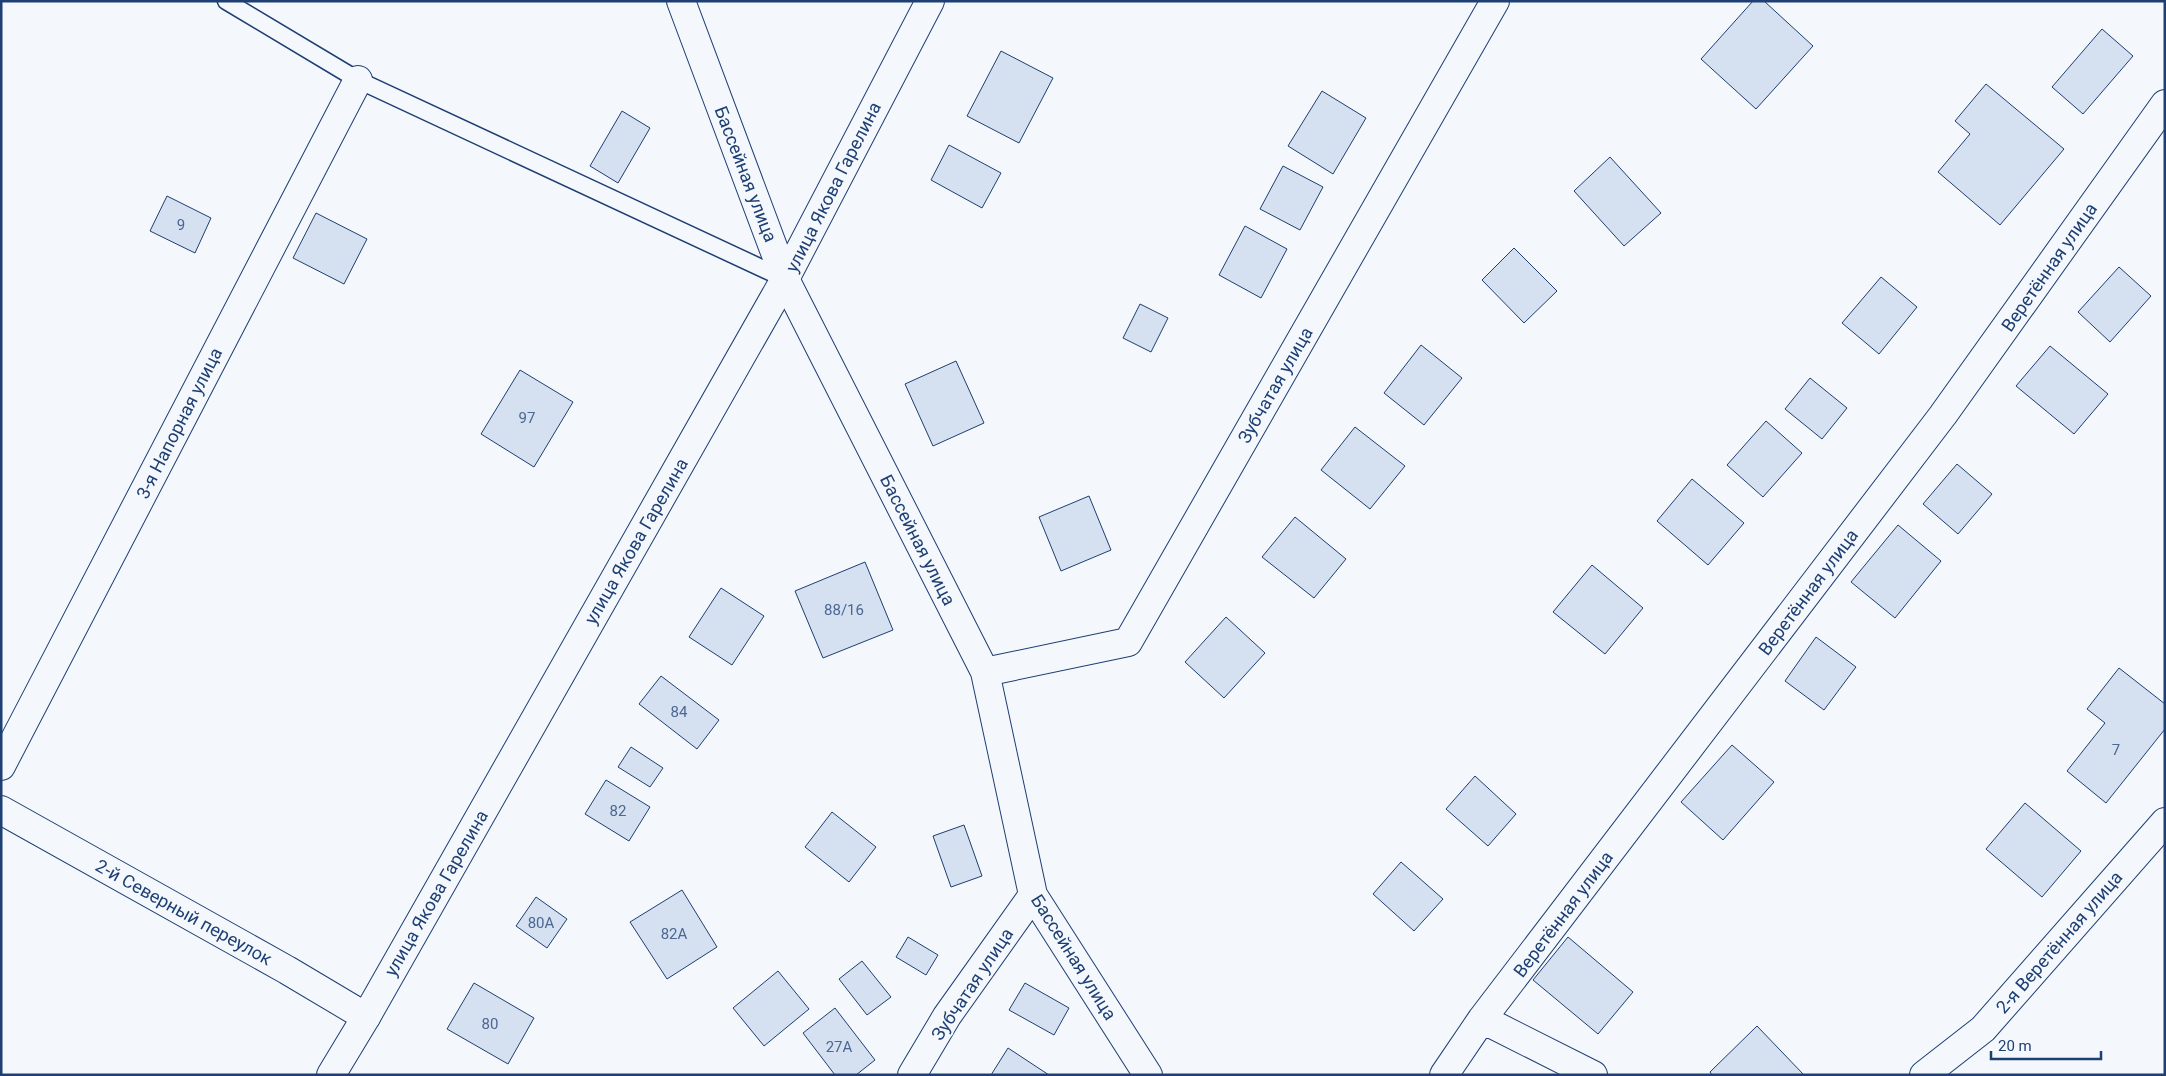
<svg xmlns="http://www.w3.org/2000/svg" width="2166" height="1076" font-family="Roboto,sans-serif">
	<rect width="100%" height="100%" fill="#f4f7fb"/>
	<path fill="#d5e0f0" stroke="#1d3f73" d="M1753 1H1764L1813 46 1756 109 1701 59Z
		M2102 29 2133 56 2083 114 2052 87Z
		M1001 51 1053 78 1019 143 967 116Z
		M1986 84 2064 149 2000 225 1938 172 1970 134 1955 121Z
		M1322 91 1366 118 1333 174 1288 146Z
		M622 111 650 128 618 183 590 166Z
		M949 145 1001 173 982 208 931 180Z
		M1610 157 1661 213 1624 246 1574 191Z
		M1283 166 1323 187 1300 230 1260 209Z
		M167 196 211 218 195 253 150 231Z
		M316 213 367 239 344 284 293 258Z
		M1245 226 1287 249 1261 298 1219 275Z
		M1514 248 1557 291 1524 323 1482 280Z
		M2119 267 2151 296 2110 342 2078 312Z
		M1881 277 1917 307 1879 354 1842 323Z
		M1140 304 1168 318 1151 352 1123 338Z
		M1421 345 1462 378 1424 425 1384 393Z
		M2050 346 2108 394 2074 434 2016 386Z
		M956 361 984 423 933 446 905 384Z
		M520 370 573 402 534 467 481 434Z
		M1810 378 1847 408 1822 439 1785 409Z
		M1766 421 1802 453 1763 497 1727 465Z
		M1355 427 1405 466 1370 509 1321 470Z
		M1957 464 1992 494 1958 534 1923 504Z
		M1692 479 1744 523 1708 565 1657 521Z
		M1089 496 1111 550 1061 571 1039 517Z
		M1295 517 1346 559 1314 598 1262 557Z
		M1898 525 1941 561 1895 618 1851 582Z
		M865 562 893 630 823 658 795 591Z
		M1592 565 1643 608 1605 654 1553 612Z
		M721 588 764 616 732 665 689 637Z
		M1226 617 1265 653 1224 698 1185 662Z
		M1816 637 1856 667 1824 710 1785 681Z
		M2119 668 2165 704V729L2106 803 2067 771 2105 723 2087 709Z
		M661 676 719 720 697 749 639 704Z
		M1732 745 1774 782 1723 840 1681 802Z
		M631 747 663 768 650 787 618 767Z
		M1475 776 1516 814 1488 846 1446 809Z
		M606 780 650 807 629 841 585 814Z
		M2025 803 2081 851 2042 897 1986 849Z
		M832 812 876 847 849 882 805 847Z
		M964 825 982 876 951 887 933 836Z
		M1401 862 1443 899 1414 931 1373 894Z
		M682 890 717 947 667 979 630 922Z
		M536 897 567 919 547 948 516 926Z
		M908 937 938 955 926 975 896 957Z
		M1568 937 1633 992 1598 1034 1533 980Z
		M862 961 891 997 867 1015 839 979Z
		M778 971 809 1009 764 1046 733 1008Z
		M474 983 534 1018 508 1064 447 1029Z
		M1025 983 1069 1008 1054 1035 1009 1010Z
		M835 1008 875 1060 856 1075H835L803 1033Z
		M1757 1026 1804 1075H1712L1710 1072Z
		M1008 1048 1049 1075H991Z"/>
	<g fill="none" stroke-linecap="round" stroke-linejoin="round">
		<g stroke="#1d3f73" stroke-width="19">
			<path id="service" d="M226 1 358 80 785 279"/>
		</g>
		<g stroke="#1d3f73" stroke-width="30">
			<path id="minor" d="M681 1 785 279 985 672 1033 895 1148 1075
				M985 672 1128 642 1495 1
				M1 766 358 80
				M1482 1019 1593 1075
				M912 1075 947 1016 1033 895
				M1444 1075 1482 1019 1943 415 2165 104
				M1924 1075 1983 1029 2165 822"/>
		</g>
		<g stroke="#1d3f73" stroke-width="30">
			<path id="tertiary" d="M1 810 287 970 366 1017"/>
		</g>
		<g stroke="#1d3f73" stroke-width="30">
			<path id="secondary" d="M331 1075 366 1017 785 279 930 1"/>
		</g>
		<use href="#service" stroke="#f4f7fb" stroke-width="16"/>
		<use href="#minor" stroke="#f4f7fb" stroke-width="28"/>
		<use href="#tertiary" stroke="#f4f7fb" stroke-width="28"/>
		<use href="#secondary" stroke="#f4f7fb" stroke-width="28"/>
	</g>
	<g text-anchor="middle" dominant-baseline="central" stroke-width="4" stroke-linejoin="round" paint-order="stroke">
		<g font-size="15" fill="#4b6792">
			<text x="181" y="225">9</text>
			<text x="527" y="418">97</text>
			<text x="844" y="610">88/16</text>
			<text x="679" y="712">84</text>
			<text x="2116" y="750">7</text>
			<text x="618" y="811">82</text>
			<text x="541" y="923">80А</text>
			<text x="674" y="934">82А</text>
			<text x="490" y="1024">80</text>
			<text x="839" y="1047">27А</text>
		</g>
		<g font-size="18" fill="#1d3f73" stroke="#f4f7fb">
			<text transform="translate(746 174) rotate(69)">Бассейная улица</text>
			<text transform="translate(833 187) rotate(-63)">улица Якова Гарелина</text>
			<text transform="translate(2049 267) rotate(-55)">Веретённая улица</text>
			<text transform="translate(1275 385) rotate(-60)">Зубчатая улица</text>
			<text transform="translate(179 423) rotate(-63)">3-я Напорная улица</text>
			<text transform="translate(918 540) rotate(63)">Бассейная улица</text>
			<text transform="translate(636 541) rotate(-60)">улица Якова Гарелина</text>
			<text transform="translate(1808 592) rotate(-53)">Веретённая улица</text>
			<text transform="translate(436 893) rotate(-60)">улица Якова Гарелина</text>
			<text transform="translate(184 912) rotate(29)">2-й Северный переулок</text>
			<text transform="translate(1563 914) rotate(-53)">Веретённая улица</text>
			<text transform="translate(2059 942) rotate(-49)">2-я Веретённая улица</text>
			<text transform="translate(1074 957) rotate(58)">Бассейная улица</text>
			<text transform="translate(972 984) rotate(-56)">Зубчатая улица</text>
		</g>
	</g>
	<rect width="2166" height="1076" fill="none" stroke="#1d3f73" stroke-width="5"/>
	<path d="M1991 1051v8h110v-8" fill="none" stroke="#1d3f73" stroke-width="2.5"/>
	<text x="1998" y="1051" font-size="15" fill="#1d3f73" stroke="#f4f7fb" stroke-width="4" paint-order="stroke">20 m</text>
</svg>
